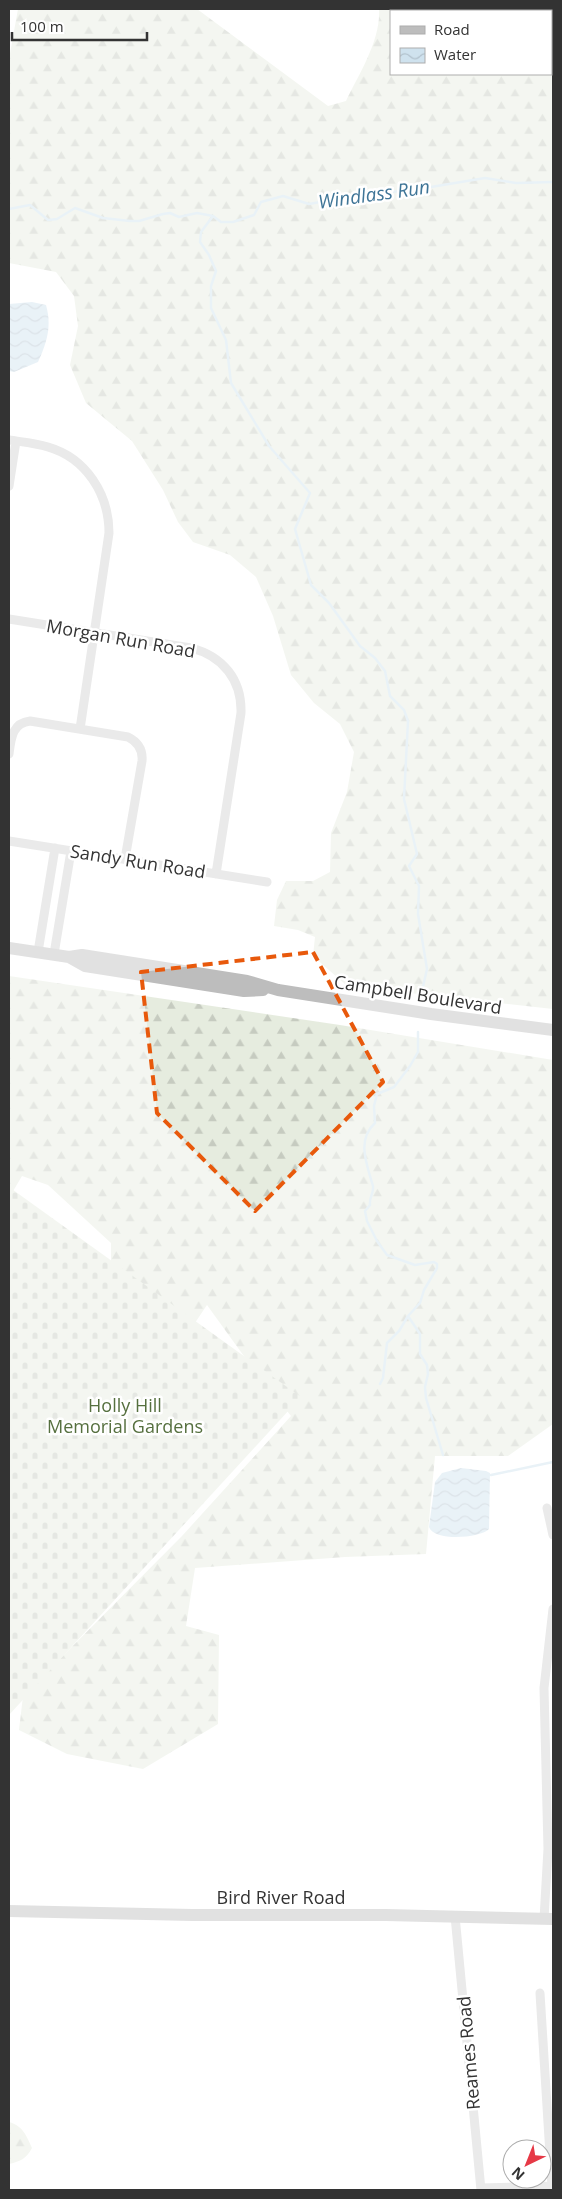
<svg xmlns="http://www.w3.org/2000/svg" width="562" height="2199" font-family="'Open Sans',sans-serif">
	<defs>
		<pattern id="forest-firs" width="22" height="20" patternUnits="userSpaceOnUse" patternTransform="scale(1.25)"><rect width="22" height="20" fill="#e6ecdf"/><path d="M5 1l3.5 6h-7zM16 11l3.5 6h-7z" fill="#c6cbc0"/></pattern>
		<pattern id="cemetery-stones" width="16" height="16" patternUnits="userSpaceOnUse" patternTransform="scale(1.25)"><rect width="16" height="16" fill="#e6ecdf"/><path d="M2 7V4a2 2 0 0 1 4 0v3zM10 15v-3a2 2 0 0 1 4 0v3z" fill="#c6cbc0"/></pattern>
		<pattern id="water-waves" width="16" height="10" patternUnits="userSpaceOnUse" patternTransform="scale(1.25)"><rect width="16" height="10" fill="#cfe2ee"/><path d="M0 5q4-4 8 0t8 0" fill="none" stroke="#b2c2cd"/></pattern>
	</defs>
	<rect width="100%" height="100%" fill="#fff"/>
	<path fill="url(#forest-firs)" fill-rule="evenodd" d="M18 9H197L328 106 346 101C359 74 381 40 379 9H553V1009L347 986 313 956 315 937 298 930 274 926 277 900 286 881H313L330 872 331 833 347 792 354 752 340 724 314 703 291 675 273 616 256 577 230 555 193 542 178 522 163 490 132 441 86 403 70 365 78 326 74 296 56 272 9 263V59ZM391 11H551V74H391Z
		M9 976 340 1025 553 1060V1424L508 1456H435L426 1554 345 1557 195 1568 186 1626 219 1635 218 1724 143 1769 67 1754 19 1730 23 1696 182 1536 291 1416 246 1359 207 1305 170 1360 111 1273V1243L48 1185 22 1176 9 1198Z
		M9 2122C23 2126 26 2135 32 2148 26 2159 21 2161 9 2164Z"/>
	<path fill="url(#cemetery-stones)" d="M9 1187 301 1397 9 1715Z"/>
	<path fill="url(#water-waves)" d="M32 302 46 305C52 326 47 342 38 362L14 372 9 371V304Z
		M461 1468 486 1471 490 1473 489 1529C481 1538 434 1542 429 1527L435 1482 442 1473Z"/>
	<g fill="none" stroke-linecap="round" stroke-linejoin="round">
		<path stroke="#cfe2ee" stroke-width="2.5" d="M9 209 30 205 48 220 57 219 75 208 103 218 130 221H139L163 214 170 213 179 217 197 213 213 216 221 222H233L254 215 261 202 283 196 309 204 354 196 419 189 485 178 516 183 553 182
			M213 216 201 232 200 242 209 255 216 271 211 286V308L226 340 231 383 269 446 310 493 295 529 311 585 329 603 360 646 375 658 385 671 390 696 404 710 408 721 404 799 417 854 409 866 419 886 418 914 427 969 422 991
			M408 1316 420 1334V1354L427 1365 428 1374 425 1387 426 1398 443 1455
			M380 1384 383 1378 387 1343 399 1331 408 1316 420 1303 424 1290 437 1268V1264L434 1262 415 1265 387 1255 377 1241 367 1221 365 1211 370 1205C369 1197 374 1193 373 1186 367 1165 356 1140 375 1123L374 1106 377 1094 394 1087 410 1066 418 1052V1032
			M491 1475 553 1462"/>
		<path stroke="#d0d0d0" stroke-width="9" d="M9 440C22 442 35 443 48 447 86 458 109 494 109 533L80 729
			M9 486 16 441
			M9 619 191 648C223 656 242 680 241 713L216 874
			M9 754C11 739 12 723 30 721L128 737C138 742 143 750 142 761L125 859
			M9 841 267 882
			M38 952 55 848
			M54 954 71 851
			M547 1508 553 1535
			M455 1916 481 2190
			M544 1919 548 1849 544 1688 553 1609
			M540 1993 552 2187
			M481 2188 553 2186"/>
		<path stroke="#bdbdbd" stroke-width="12" d="M9 948 69 957 82 955 247 981 278 990 431 1014 553 1030
			M69 957 85 966 244 991 263 990
			M9 1911 192 1915H386L553 1919"/>
	</g>
	<path d="M0 0H562V2199H0ZM313 952 383 1082 255 1211 157 1113 141 972Z" fill="#fff" fill-opacity=".55" fill-rule="evenodd"/>
	<path fill="none" stroke="#e8590c" stroke-width="4" stroke-dasharray="10 6" stroke-linejoin="round" d="M313 952 383 1082 255 1211 157 1113 141 972Z"/>
	<g text-anchor="middle" dominant-baseline="central" stroke-width="5" stroke-linejoin="round" paint-order="stroke">
		<g font-size="18" fill="#333" stroke="#fff">
			<text transform="translate(121 638) rotate(10)">Morgan Run Road</text>
			<text transform="translate(138 861) rotate(9)">Sandy Run Road</text>
			<text transform="translate(418 994) rotate(9)">Campbell Boulevard</text>
			<text x="281" y="1897">Bird River Road</text>
			<text transform="translate(468 2053) rotate(-95)">Reames Road</text>
		</g>
		<g font-size="18" fill="#56703f" stroke="#fff">
			<text x="125" y="1405">Holly Hill<tspan x="125" dy="21">Memorial Gardens</tspan></text>
		</g>
		<g font-size="19" font-style="italic" fill="#3f7597" stroke="#fff">
			<text transform="translate(374 194) rotate(-8)">Windlass Run</text>
		</g>
	</g>
	<rect width="562" height="2199" fill="none" stroke="#333333" stroke-width="20"/>
	<rect x="390" y="10" width="162" height="65" fill="#ffffff" stroke="#adadad"/>
	<rect x="400" y="26" width="25" height="8" fill="#bdbdbd" stroke="#adadad"/>
	<text x="434" y="35" font-size="15" fill="#333333">Road</text>
	<rect x="400" y="48" width="25" height="15" fill="url(#water-waves)" stroke="#adadad"/>
	<text x="434" y="60" font-size="15" fill="#333333">Water</text>
	<g transform="translate(527 2164) rotate(223)"><circle r="24" fill="#ffffff" stroke="#adadad"/>
	<path d="M0-4L9 19L0 12L-9 19Z" fill="#e63946"/>
	<text y="-8" font-size="14" font-weight="bold" text-anchor="middle" fill="#333333">N</text>
	</g>
	<path d="M12 32v8h135v-8" fill="none" stroke="#333333" stroke-width="2.5"/>
	<text x="20" y="32" font-size="15" fill="#333333" stroke="#ffffff" stroke-width="4" paint-order="stroke">100 m</text>
</svg>
